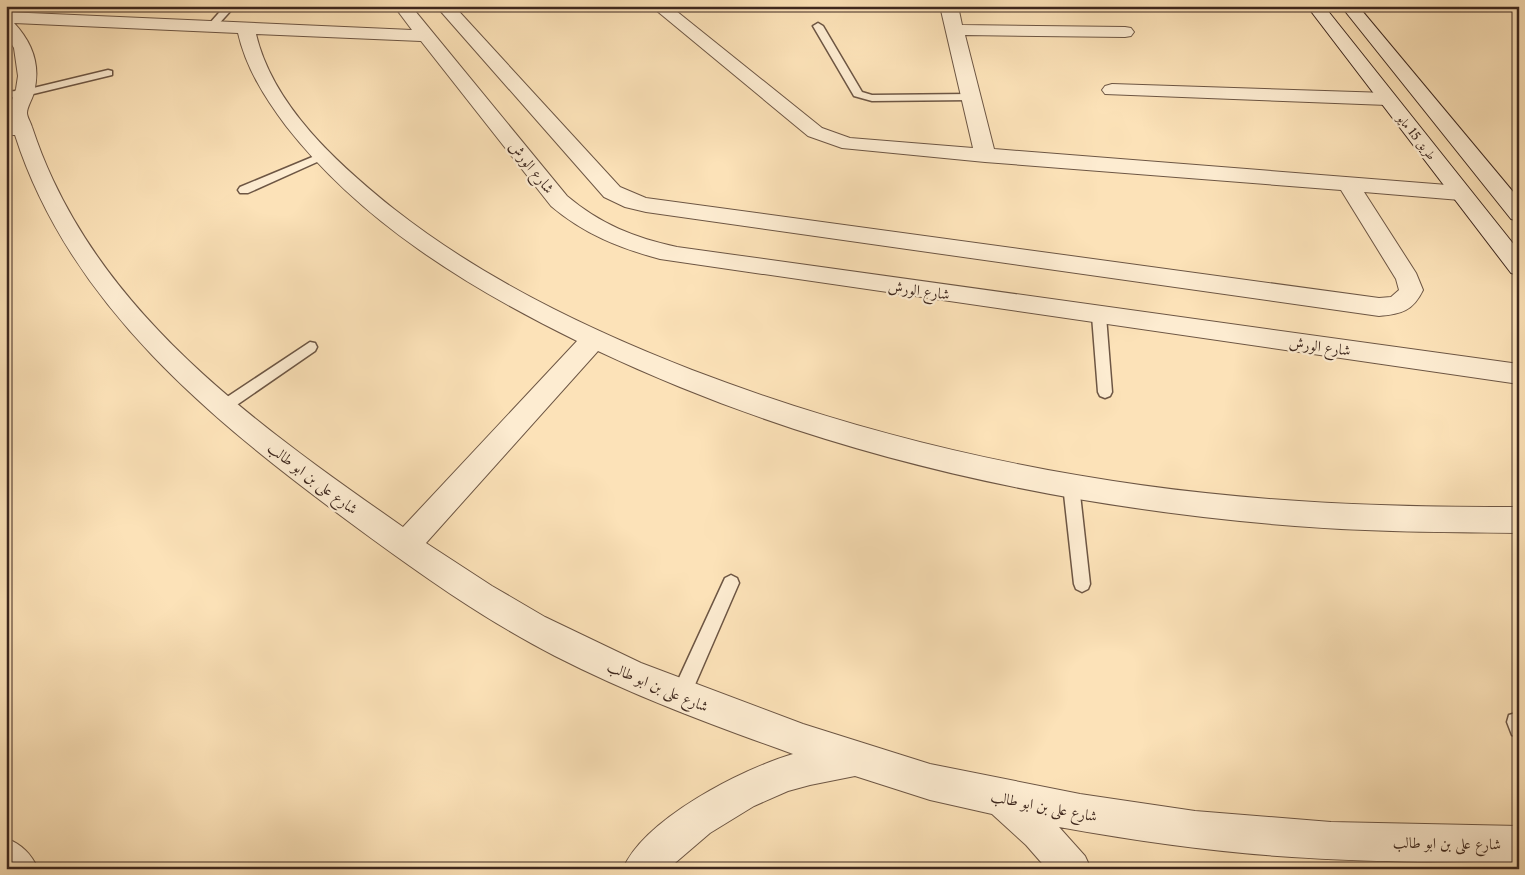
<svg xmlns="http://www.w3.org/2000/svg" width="1525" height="875" font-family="'Libre Caslon Text',Amiri,serif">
	<rect width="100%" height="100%" fill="#fce2b8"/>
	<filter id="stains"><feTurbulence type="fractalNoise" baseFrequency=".004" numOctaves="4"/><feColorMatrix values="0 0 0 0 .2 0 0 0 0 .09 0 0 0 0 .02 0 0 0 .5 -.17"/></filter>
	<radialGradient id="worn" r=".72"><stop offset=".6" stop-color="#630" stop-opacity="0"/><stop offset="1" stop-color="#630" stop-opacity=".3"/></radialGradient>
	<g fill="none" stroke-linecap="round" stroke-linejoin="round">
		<g stroke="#6d5644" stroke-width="3">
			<path id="service" d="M225 6H235L215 28H209V24Z
				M818 23 823 26 862 92 872 95 971 94 976 97 971 100 872 101 854 96 813 26Z
				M108 70 112 71V75L25 96 6 98V92L25 90Z
				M322 153 328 156 326 158 248 193H240L238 190 240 187Z
				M1099 311 1104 313 1106 316 1112 392 1110 396 1105 398 1100 396 1098 392 1092 316 1094 313Z
				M310 342 315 343 317 347 315 351 228 411 223 413 218 411 216 407 218 403Z
				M1071 478 1077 480 1079 485 1090 584 1088 589 1082 592 1076 589 1074 584 1063 485 1065 480Z
				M731 575 737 578 739 583 687 703 680 706 673 703 671 697 673 691 725 578Z
				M1516 713 1519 714V737L1512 735 1507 722 1509 715Z"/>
		</g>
		<g stroke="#6d5644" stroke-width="2">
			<path id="minor" d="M394 6H411L567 196C600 224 635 238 677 247L1519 364V384L660 259C619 248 584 234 551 206L421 41 256 34C273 106 338 164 394 209 483 279 587 329 692 370 886 444 1092 488 1299 501 1372 506 1445 507 1519 507V533C1444 532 1370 532 1295 526 1056 507 816 454 598 351L426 543 492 586 545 617 641 663 803 724 930 764 1080 794 1195 811 1331 822 1519 826V864C1443 862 1367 862 1292 857 1214 852 1136 841 1059 827L1085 856 1091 869H1047L1026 845 992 814 930 800 855 776 810 785 788 791 754 806 710 833 668 869H623C644 819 742 769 793 754 712 725 631 695 555 656 483 619 417 572 352 524 214 422 69 305 15 135H6V116L16 89 18 76 14 48 6 35V12L412 30ZM14 23 238 33C246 68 265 98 286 126 362 223 469 288 577 341L403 527C269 433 124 332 53 180 45 163 38 145 32 127 31 123 27 117 27 113 27 107 33 98 34 92 41 65 32 42 14 23Z
				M436 6H454L620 187 646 198 1379 298 1391 297 1399 290 1396 279 1341 190 985 162 842 148 808 136 651 6H670L822 128 850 138 973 148 940 6H958L962 25 1125 27 1131 28 1134 32 1131 36 1125 37 965 35 994 149 1460 186 1468 188 1471 193 1468 198 1460 200 1364 192 1416 273 1423 290C1413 311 1401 314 1379 316L646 212 625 207 604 197Z
				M1112 84 1387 93 1394 95 1397 99 1394 103 1387 105 1105 94 1102 90 1105 86Z
				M6 838C22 845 31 853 38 869H6Z"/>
		</g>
		<g stroke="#3d271e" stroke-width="2">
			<path id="secondary" d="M1307 6H1324L1519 251V275L1511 273Z
				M1341 6H1358L1519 199V221L1511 219Z"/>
		</g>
		<use href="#service" fill="#fdecd1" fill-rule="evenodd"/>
		<use href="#minor" fill="#fdecd1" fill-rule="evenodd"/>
		<use href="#secondary" fill="#fdecd1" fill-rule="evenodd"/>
	</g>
	<g text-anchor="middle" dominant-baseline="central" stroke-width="4.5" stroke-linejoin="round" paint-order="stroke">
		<g font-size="12" fill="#3d271e" stroke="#fdecd1">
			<text transform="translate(1417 137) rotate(52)">طريق 15 مايو</text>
		</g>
		<g font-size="15" fill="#3d271e" stroke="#fdecd1">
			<text transform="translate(532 167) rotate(51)">شارع الورش</text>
			<text transform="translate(919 290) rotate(8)">شارع الورش</text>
			<text transform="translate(1320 346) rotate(8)">شارع الورش</text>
			<text transform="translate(313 478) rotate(37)">شارع على بن ابو طالب</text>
			<text transform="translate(658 686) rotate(23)">شارع على بن ابو طالب</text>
			<text transform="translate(1044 806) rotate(11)">شارع على بن ابو طالب</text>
			<text transform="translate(1447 843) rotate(1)">شارع على بن ابو طالب</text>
		</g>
	</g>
	<rect width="1525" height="875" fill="none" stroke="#fce2b8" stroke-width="25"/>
	<rect x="8" y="8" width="1510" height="860" fill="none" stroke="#3d271e" stroke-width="2.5"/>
	<rect x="12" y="12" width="1500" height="850" fill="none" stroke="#3d271e"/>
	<rect width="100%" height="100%" filter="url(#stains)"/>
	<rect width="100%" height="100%" fill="url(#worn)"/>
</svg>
